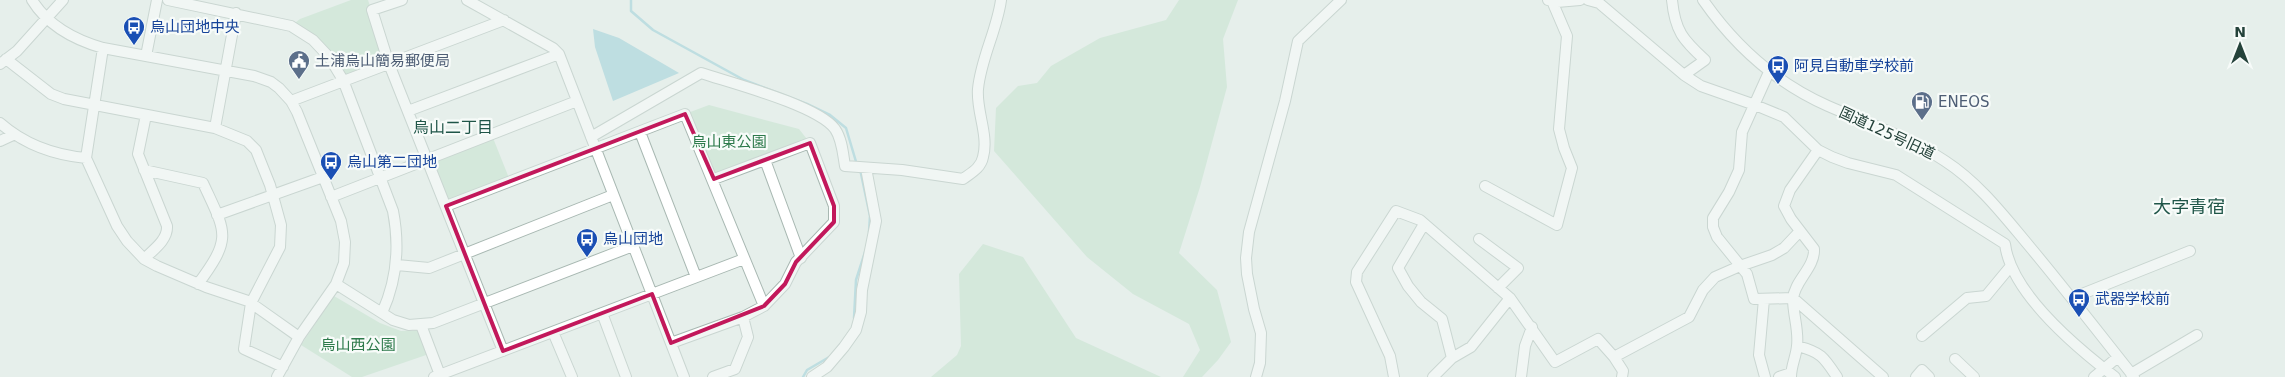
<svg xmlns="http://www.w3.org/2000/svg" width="2285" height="377" font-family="'DejaVu Sans','Noto Sans JP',sans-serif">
	<rect width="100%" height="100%" fill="#e6efeb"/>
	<path fill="#bfe0c8" d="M351 0H368L389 64 343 80 336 67 291 26 300 19Z
		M1179 0H1238L1223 39 1227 87 1200 187 1179 253 1217 290 1231 342 1218 360 1202 377H1183L1200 350 1189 324 1133 294 1087 257 994 151 996 108 1018 86 1037 83 1051 66 1100 38 1166 20Z
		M709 105 799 129 810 143 714 179 685 114Z
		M493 138 509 178 454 200 447 198 432 161Z
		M983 244 1023 257 1076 338 1161 377H931L957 355 961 346 959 274Z
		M334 296 380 323 401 331 420 330 429 354 362 377H352L301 345Z"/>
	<path fill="#8ec9d4" d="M593 29 619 38 679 73 613 101 595 47Z"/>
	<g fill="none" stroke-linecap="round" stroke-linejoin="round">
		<path stroke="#8ec9d4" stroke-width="2.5" d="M631 0V11L653 30 744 80 807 104 830 115 846 128 857 165
			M860 169 870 216 869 232
			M854 318 856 280 865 252
			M803 377 807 370 831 356"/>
		<g stroke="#a8b8b2" stroke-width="12">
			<path id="minor" d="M32 0C48 26 75 40 103 48L254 76 271 82 279 88 291 101 297 112 341 221 345 242 344 263 336 284 299 337 277 377
				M168 0 291 26 313 40 329 57 343 80 393 211C400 247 397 280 382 313
				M402 0 372 10 389 64 503 351
				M467 0 553 48 559 54 684 377
				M1548 0 1557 2 1580 0
				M1588 0 1599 3 1684 75 1701 86 1755 105 1784 117 1818 150 1832 157 1848 163 1896 175 2005 244C2011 293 2077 348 2115 377
				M1672 0C1675 31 1683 40 1705 60L1684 75
				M1703 0C1735 46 1776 83 1828 106 1867 123 1909 137 1945 161 1979 183 2004 216 2030 247 2065 289 2099 333 2134 377
				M103 48 86 158 117 226 127 241 144 259 157 266 206 287 248 301 299 337
				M146 56 157 0
				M6 59 51 94 64 99 215 128 247 141 256 150 270 185 281 225 280 247 251 303 244 349 283 367
				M0 64 17 51 63 0
				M1769 72 1742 132 1739 170 1729 192 1713 218V227L1717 237 1747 274 1754 299 1793 298 1883 377
				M291 101 504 20
				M408 111 559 54
				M0 123C25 145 53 155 86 158
				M215 128 236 13
				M640 132 696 277
				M591 137 701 73C731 83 817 105 835 129 842 139 843 154 845 166L902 170 963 179C971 173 981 168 983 157 989 135 976 111 978 89 981 58 997 30 1001 0
				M0 141 13 135
				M765 160 801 258
				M144 170 203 183C226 233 233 237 198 284
				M1485 186 1557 225 1572 168 1564 148 1559 129 1567 36 1552 1
				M331 197 577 101
				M446 206 685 114 764 306
				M217 215 323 177
				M1424 224 1398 268 1408 286 1421 302 1442 319 1452 358
				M1479 239 1518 268 1498 288
				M144 259C153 250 168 240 167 226L138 154 146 115
				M397 265 429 268 613 195
				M336 284 393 320 409 325 433 323 633 246
				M2072 298 2190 251
				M1764 299 1759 355 1765 377
				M602 313 626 377
				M421 325 440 375
				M553 332 572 377
				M1922 336 1967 298 1986 296 2010 267
				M671 343 743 317
				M1797 346C1821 352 1824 357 1837 377
				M1614 357 1623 371 1622 377
				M1955 359 1974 377
				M2131 374 2197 335
				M434 377 744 259
				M713 377 735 369 748 337 743 317 764 306 785 284 796 262 834 222V206L810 143 714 179
				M812 377 827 367 844 347 856 330 861 312 862 290 876 221 866 168
				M1256 377 1260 363 1261 333 1254 309 1247 274 1246 258 1249 232 1285 101 1298 41 1341 0
				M1394 377 1390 356 1356 282 1357 272 1396 211 1420 220 1510 298
				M1433 377 1452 358 1471 347 1510 298 1555 362 1598 339 1614 357 1689 317 1703 290 1715 277 1740 266 1772 255 1784 248 1800 231
				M1521 377 1525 346 1532 327
				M1779 377 1791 373
				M1791 377C1791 366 1796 357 1797 346 1799 330 1793 315 1793 299 1794 281 1815 268 1814 249L1791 219 1784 206 1790 190 1818 150
				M1916 377 1922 370 1929 377
				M2094 377 2118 357"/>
		</g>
		<use href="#minor" stroke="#fff" stroke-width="10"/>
	</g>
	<path d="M0 0H2285V377H0ZM685 114 714 179 810 143 834 206V222L796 262 785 284 764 306 671 343 652 294 503 351 446 206Z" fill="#e6efeb" fill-opacity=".55" fill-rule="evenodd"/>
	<path fill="none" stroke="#c2185b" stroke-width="4" stroke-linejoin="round" d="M685 114 714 179 810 143 834 206V222L796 262 785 284 764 306 671 343 652 294 503 351 446 206Z"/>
	<defs>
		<g id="bus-pin" transform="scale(1.125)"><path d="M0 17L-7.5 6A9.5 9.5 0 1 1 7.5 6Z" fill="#1a4fb4" stroke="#f7fbf9"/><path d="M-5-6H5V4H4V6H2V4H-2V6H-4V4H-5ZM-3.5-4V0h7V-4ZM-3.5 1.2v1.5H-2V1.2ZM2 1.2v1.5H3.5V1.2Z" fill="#fff"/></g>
		<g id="civic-pin" transform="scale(1.125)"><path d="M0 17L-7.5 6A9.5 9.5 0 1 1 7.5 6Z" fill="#5c6f8a" stroke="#f7fbf9"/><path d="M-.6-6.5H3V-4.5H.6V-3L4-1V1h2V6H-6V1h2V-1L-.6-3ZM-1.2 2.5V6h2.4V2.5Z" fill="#fff"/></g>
		<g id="fuel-pin" transform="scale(1.125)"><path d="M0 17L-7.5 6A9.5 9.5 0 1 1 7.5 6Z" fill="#5c6f8a" stroke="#f7fbf9"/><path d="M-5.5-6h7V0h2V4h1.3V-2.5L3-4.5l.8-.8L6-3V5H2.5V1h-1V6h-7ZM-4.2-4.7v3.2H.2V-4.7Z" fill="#fff"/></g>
	</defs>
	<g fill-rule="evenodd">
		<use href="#bus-pin" x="134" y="27"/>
		<use href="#civic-pin" x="299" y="61"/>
		<use href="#bus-pin" x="1778" y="66"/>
		<use href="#fuel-pin" x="1922" y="102"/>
		<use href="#bus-pin" x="331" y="162"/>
		<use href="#bus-pin" x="587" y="239"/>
		<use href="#bus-pin" x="2079" y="299"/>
	</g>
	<g text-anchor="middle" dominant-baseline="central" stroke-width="4.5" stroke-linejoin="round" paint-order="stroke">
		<g font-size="15" fill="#164399" stroke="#f7fbf9" text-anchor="start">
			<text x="150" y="27">烏山団地中央</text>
			<text x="1794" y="66">阿見自動車学校前</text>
			<text x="347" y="162">烏山第二団地</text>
			<text x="603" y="239">烏山団地</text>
			<text x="2095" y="299">武器学校前</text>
		</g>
		<g font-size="15" fill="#4e5e75" stroke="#f7fbf9" text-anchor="start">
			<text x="315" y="61">土浦烏山簡易郵便局</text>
			<text x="1938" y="102">ENEOS</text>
		</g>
		<g font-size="15" fill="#24423a" stroke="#f7fbf9">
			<text transform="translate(1887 133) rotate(25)">国道125号旧道</text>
		</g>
		<g font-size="15" fill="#2d7a4b" stroke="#f7fbf9">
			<text x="729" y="142">烏山東公園</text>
			<text x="358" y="345">烏山西公園</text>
		</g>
		<g font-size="16" fill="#1f5548" stroke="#f7fbf9">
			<text x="453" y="127">烏山二丁目</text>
		</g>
		<g font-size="18" fill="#1f5548" stroke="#f7fbf9">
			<text x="2189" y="206">大字青宿</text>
		</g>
	</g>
	<g transform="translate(2240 45)" stroke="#f7fbf9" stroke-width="4" paint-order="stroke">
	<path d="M0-4L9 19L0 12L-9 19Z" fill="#24423a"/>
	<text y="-8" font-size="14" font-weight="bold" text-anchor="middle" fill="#24423a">N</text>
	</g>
</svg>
